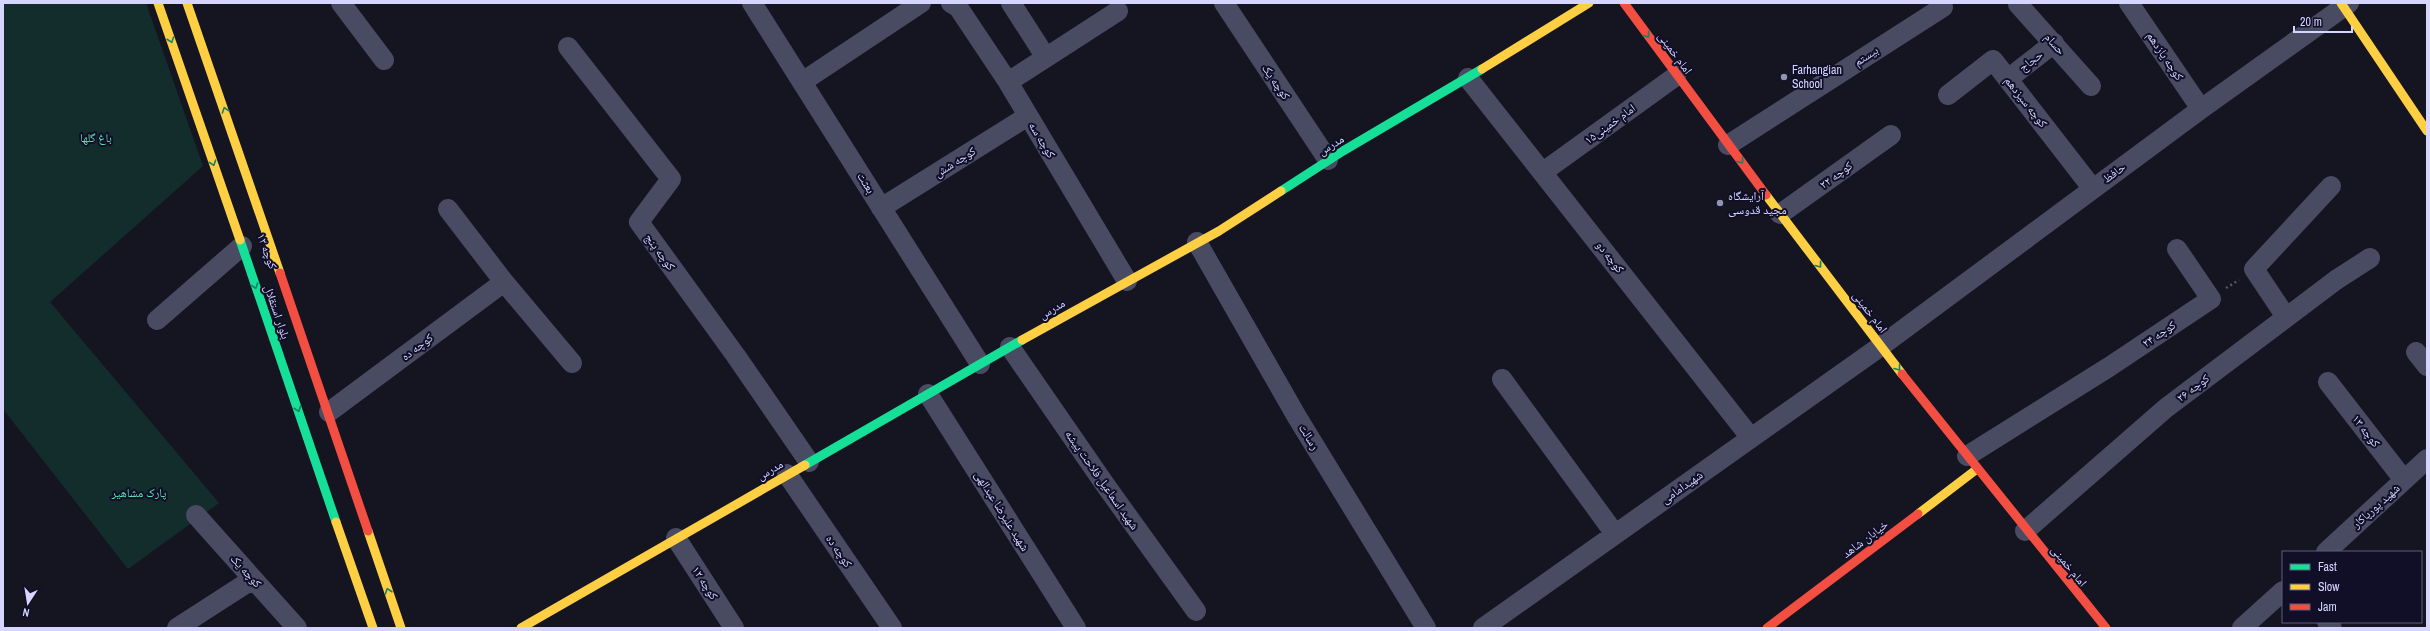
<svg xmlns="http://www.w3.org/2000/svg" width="2430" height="631" font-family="'Archivo Narrow','Noto Naskh Arabic',sans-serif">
	<rect width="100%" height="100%" fill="#151521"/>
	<path fill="#122d2b" d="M3 3H146L203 166 50 302 219 503 128 569 3 409Z"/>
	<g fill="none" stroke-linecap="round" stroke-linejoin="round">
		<path stroke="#495c67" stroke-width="2.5" stroke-dasharray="2 3" stroke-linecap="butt" d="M2226 288 2239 280"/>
		<path stroke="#494b62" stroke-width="20" d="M341 3 384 60
			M752 3 980 364
			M951 3 958 7 1008 82 1127 281
			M1011 3 1045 56
			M1224 3 1328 160
			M2129 3 2201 109
			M2018 4 2091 86
			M568 47 671 179 639 222 736 356 809 462
			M1468 78 1751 438
			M2008 79 2054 43
			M802 82 921 3
			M1008 82 1118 11
			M1948 95 1993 60 2093 189
			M1728 145 1943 7 1940 3
			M1543 172 1676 76
			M881 208 1028 116
			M448 209 504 282 572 363
			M1780 214 1891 135
			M1197 242 1297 417 1426 628
			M2286 317 2254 269 2331 186
			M157 320 242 246
			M1010 347 1106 486 1196 611
			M2416 352 2427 366
			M1502 379 1615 534
			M2328 382 2404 480
			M928 394 1076 628
			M329 412 504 282
			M1967 456 2109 367 2211 299 2177 249
			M787 474 892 628
			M196 515 297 628
			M2025 531 2166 408 2336 280 2370 258
			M676 538 734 628
			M2326 552 2427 459
			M2327 622 2332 628
			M177 628 253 579
			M1483 628 1881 346 2201 109 2349 3
			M2242 628 2283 591"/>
		<path stroke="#16e098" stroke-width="9" d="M1281 191 1343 151 1482 69
			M240 240 336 522
			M805 465 1022 340"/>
		<path stroke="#ffcf43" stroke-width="9" d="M158 3 240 240
			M187 3 280 273
			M2341 3 2427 131
			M1482 69 1589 3
			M1766 195 1902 374
			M1022 340 1219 231 1281 191
			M1918 514 1977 469
			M336 522 373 628
			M368 531 401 628
			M521 628 805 465"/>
		<path stroke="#f24e42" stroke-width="9" d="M1624 3 1766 195
			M280 273 368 531
			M1902 374 2106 628
			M1767 628 1918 514"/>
	</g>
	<defs><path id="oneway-chevron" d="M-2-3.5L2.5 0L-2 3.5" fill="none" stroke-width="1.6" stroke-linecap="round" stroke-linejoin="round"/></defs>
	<g stroke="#138265">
		<use href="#oneway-chevron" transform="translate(1647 35) rotate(54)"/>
		<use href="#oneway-chevron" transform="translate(171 40) rotate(71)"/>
		<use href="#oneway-chevron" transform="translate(225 110) rotate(-109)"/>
		<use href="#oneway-chevron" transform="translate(1741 161) rotate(53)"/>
		<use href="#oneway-chevron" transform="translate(213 163) rotate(71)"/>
		<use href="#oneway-chevron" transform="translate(1819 265) rotate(53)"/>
		<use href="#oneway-chevron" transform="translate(255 286) rotate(71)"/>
		<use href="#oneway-chevron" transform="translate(1898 368) rotate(52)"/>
		<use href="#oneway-chevron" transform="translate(298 409) rotate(71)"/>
		<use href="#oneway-chevron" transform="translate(388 591) rotate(-109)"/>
	</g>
	<g fill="#9292b1" stroke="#100f27" stroke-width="1.5">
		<circle cx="1784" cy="77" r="4"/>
		<circle cx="1720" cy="203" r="4"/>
	</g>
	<g text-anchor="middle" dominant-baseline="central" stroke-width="4" stroke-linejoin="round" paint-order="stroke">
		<g font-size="12" fill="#d5d5ff" stroke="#100f27">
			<text transform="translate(2055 44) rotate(48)">حسام</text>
			<text transform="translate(1675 53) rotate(54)">امام خمینی</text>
			<text transform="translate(1866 56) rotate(-33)">بیستم</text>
			<text transform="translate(2165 56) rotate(56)">کوچه یازدهم</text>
			<text transform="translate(2031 61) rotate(-38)">حجاج</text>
			<text transform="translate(1276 82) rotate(56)">کوچه یک</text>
			<text transform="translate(2026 102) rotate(52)">کوچه سیزدهم</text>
			<text transform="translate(1610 124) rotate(-36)">امام خمینی۱۵</text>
			<text transform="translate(1042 140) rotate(59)">کوچه سه</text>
			<text transform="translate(1331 145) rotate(-32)">مدرس</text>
			<text transform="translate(955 162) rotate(-32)">کوچه شش</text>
			<text transform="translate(2114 173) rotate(-36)">حافظ</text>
			<text transform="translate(1836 175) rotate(-36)">کوچه ۲۲</text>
			<text transform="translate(866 183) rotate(58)">بعثت</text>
			<text transform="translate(267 251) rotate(70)">کوچه ۱۲</text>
			<text transform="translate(660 252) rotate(54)">کوچه پنج</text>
			<text transform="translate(1610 257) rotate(52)">کوچه دو</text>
			<text transform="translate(1052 309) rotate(-30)">مدرس</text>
			<text transform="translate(277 312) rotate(71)">بلوار استقلال</text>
			<text transform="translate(1870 312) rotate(53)">امام خمینی</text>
			<text transform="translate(2159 334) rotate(-34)">کوچه ۲۴</text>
			<text transform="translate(417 347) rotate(-37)">کوچه ده</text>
			<text transform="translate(2193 388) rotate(-37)">کوچه ۲۶</text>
			<text transform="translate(2366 431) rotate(52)">کوچه ۱۳</text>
			<text transform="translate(1309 437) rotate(58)">رسالت</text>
			<text transform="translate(770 470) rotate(-30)">مدرس</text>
			<text transform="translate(1102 480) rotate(55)">شهید اسماعیل فلاحت پیشه</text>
			<text transform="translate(1682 487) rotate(-35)">شهیدامامی</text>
			<text transform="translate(2376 506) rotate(-42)">شهید پورپاکار</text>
			<text transform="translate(1002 511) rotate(58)">شهید علیرضا عبدالهی</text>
			<text transform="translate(1865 539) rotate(-37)">خیابان شاهد</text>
			<text transform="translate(839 551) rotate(56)">کوچه ده</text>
			<text transform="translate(2069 566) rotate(51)">امام خمینی</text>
			<text transform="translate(246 571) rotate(48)">کوچه یک</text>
			<text transform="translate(705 583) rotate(57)">کوچه ۱۲</text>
		</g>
		<g font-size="12" fill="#d5d5ff" stroke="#100f27" text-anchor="start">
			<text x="1792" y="70">Farhangian<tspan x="1792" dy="14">School</tspan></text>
			<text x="1728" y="196">آرایشگاه<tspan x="1728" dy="14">مجید قدوسی</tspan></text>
		</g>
		<g font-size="12" fill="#5ee2b1" stroke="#100f27">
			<text x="96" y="138">باغ گلها</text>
			<text x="139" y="493">پارک مشاهیر</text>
		</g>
	</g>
	<rect width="2430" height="631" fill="none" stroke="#d5d5ff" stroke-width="8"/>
	<rect x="2282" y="551" width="140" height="72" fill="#100f27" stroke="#5f5e7d"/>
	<rect x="2290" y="564" width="20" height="6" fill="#16e098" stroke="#5f5e7d"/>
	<text x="2318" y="571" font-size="12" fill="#d5d5ff">Fast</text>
	<rect x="2290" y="584" width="20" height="6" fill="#ffcf43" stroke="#5f5e7d"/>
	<text x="2318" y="591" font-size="12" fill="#d5d5ff">Slow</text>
	<rect x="2290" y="604" width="20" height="6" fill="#f24e42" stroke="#5f5e7d"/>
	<text x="2318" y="611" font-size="12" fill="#d5d5ff">Jam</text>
	<g transform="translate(28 603) rotate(192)" stroke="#100f27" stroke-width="3" paint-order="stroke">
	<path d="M0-3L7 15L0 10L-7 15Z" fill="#d5d5ff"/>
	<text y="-6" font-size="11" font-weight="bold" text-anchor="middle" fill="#d5d5ff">N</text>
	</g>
	<path d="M2294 26v6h58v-6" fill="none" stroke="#d5d5ff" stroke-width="2"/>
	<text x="2300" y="26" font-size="12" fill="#d5d5ff" stroke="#100f27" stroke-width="3" paint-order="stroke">20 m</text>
</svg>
